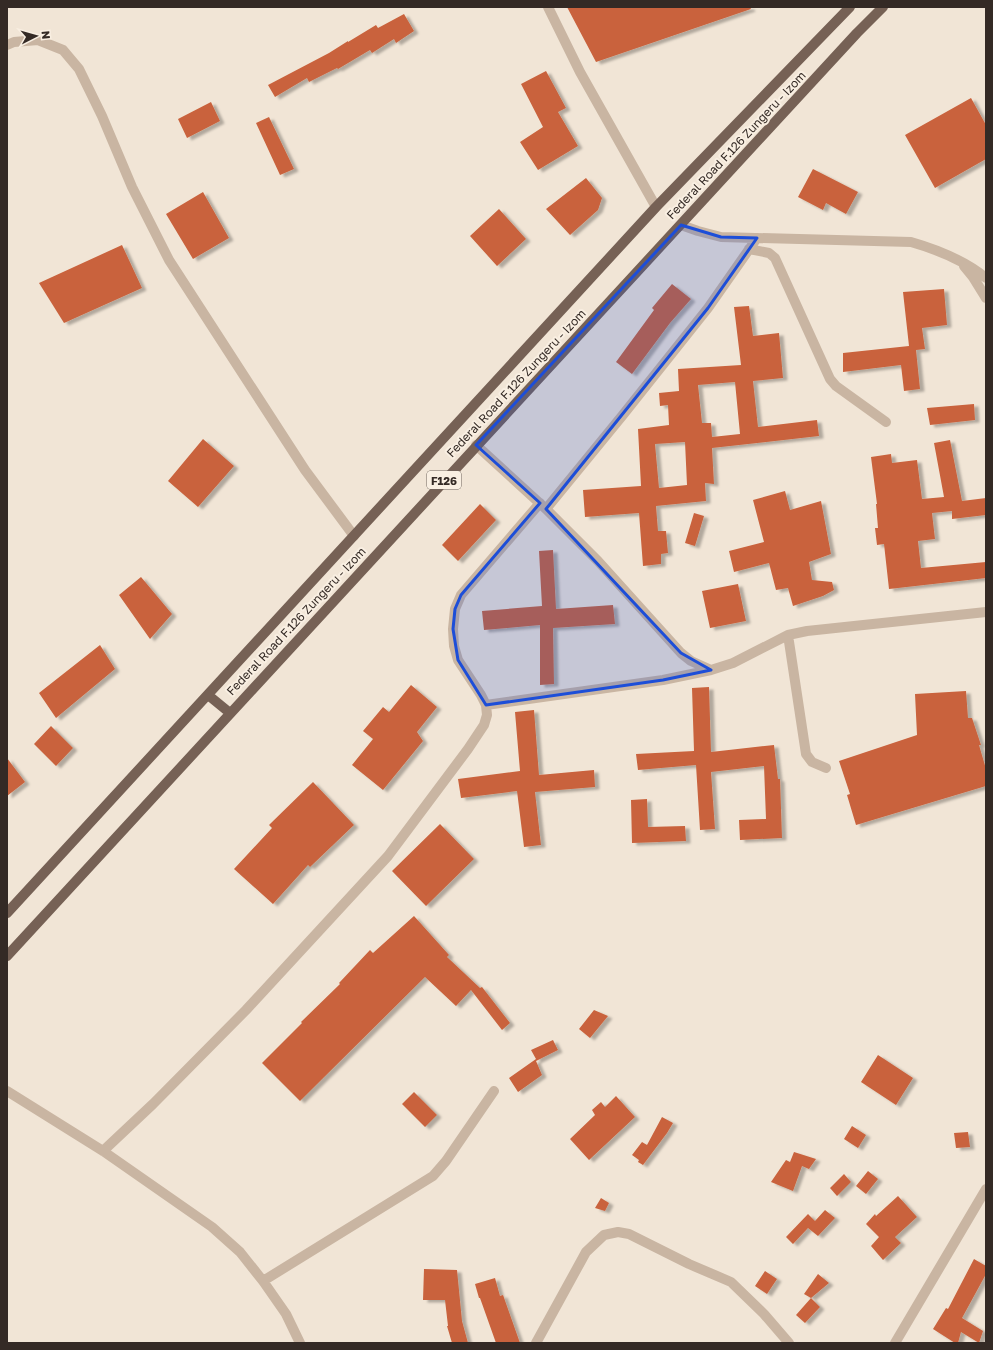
<svg xmlns="http://www.w3.org/2000/svg" width="993" height="1350" font-family="'Golos Text',sans-serif">
	<defs>
		<filter id="shadow"><feDropShadow dx="4.5" dy="2.5" stdDeviation="1" flood-color="#0004"/></filter>
	</defs>
	<rect width="100%" height="100%" fill="#f1e5d6"/>
	<path fill="#c9623c" fill-rule="evenodd" filter="url(#shadow)" d="M567 7H750L751 9 596 62Z
		M404 14 414 31 396 43 394 39 372 53 370 50 338 69 337 68 309 82 307 78 275 97 268 85 329 53 348 41V42L376 25 378 28Z
		M546 71 566 108 558 112 578 146 538 170 520 142 543 127 521 84Z
		M971 98 986 125V159L935 188 905 135Z
		M211 102 220 121 187 138 178 119Z
		M269 117 294 169 280 175 256 123Z
		M813 169 858 192 846 214 826 203 823 210 798 197Z
		M586 178 602 198 598 210 570 235 546 209Z
		M203 192 229 238 193 259 166 214Z
		M499 209 526 239 497 266 470 236Z
		M122 245 142 288 64 323 39 283Z
		M672 284 691 299 670 323 632 374 616 362 654 310 652 308Z
		M944 289 947 325 922 328 925 349 916 350 920 389 904 391 901 365 843 372V353L909 346 903 292Z
		M749 306 753 336 779 333 783 378 753 381 758 427 817 420 819 436 712 448 714 484 705 483 706 501 656 506 658 531H666L668 553 661 554V564L643 566 639 513 585 517 583 490 641 486 638 429 669 425 668 405 660 406 659 393 679 391 678 369 741 365 734 307ZM735 382 740 434 712 437 711 423H702L698 385ZM685 442 687 485 659 488 655 444Z
		M974 404 975 420 930 425 927 408Z
		M203 439 234 466 198 507 168 481Z
		M950 440 962 501 986 498V515L952 519V511L932 513 935 539 918 541 921 568 986 562V578L889 589 884 544 877 545 875 528H878L876 504H877L871 457 891 454 892 463 917 460 922 499 944 497 934 443Z
		M785 491 790 510 821 501 831 554 809 562 812 580 832 582 834 590 823 596 793 606 788 588 776 590 769 563 734 572 729 551 764 542 753 500Z
		M480 504 496 520 458 561 442 545Z
		M694 513 704 516 695 546 685 543Z
		M553 550 556 609 613 605 615 624 553 628 554 684 540 685V625L484 630 482 611 542 606 539 551Z
		M141 577 172 614 150 639 119 595Z
		M738 584 746 621 710 628 702 591Z
		M100 645 115 669 56 718 39 693Z
		M411 685 437 707 417 732 423 741 383 790 352 765 373 739 363 731 383 707 389 712Z
		M709 687 711 752 774 745 778 779H780L782 838 740 840 739 820 766 819 764 766 711 772 715 829 700 830 696 765 638 770 636 754 694 751 692 688Z
		M966 691 968 718H972L981 745H979L986 769V786L856 825 847 795 850 794 839 761 917 735 915 694Z
		M534 710 539 775 594 770 595 787 535 792 541 845 524 847 517 791 461 798 458 779 520 771 515 712Z
		M51 726 73 748 56 766 34 744Z
		M7 758 25 782 7 796Z
		M313 782 354 825 310 867 308 865 273 904 234 869 272 828 269 825Z
		M647 799 648 827 685 826 686 841 632 843 631 800Z
		M440 824 474 859 426 906 392 871Z
		M414 916 449 955 447 957 480 988 482 987 510 1023 502 1030 471 990 456 1006 425 977 300 1101 262 1063 302 1023 301 1022 340 984 339 983 370 950 373 953Z
		M594 1010 608 1016 590 1038 579 1029Z
		M553 1040 558 1050 536 1061 542 1075 518 1092 509 1078 536 1059 531 1050Z
		M878 1055 913 1078 896 1105 861 1082Z
		M414 1092 437 1115 425 1127 402 1104Z
		M616 1096 635 1117 589 1160 570 1139 595 1115 592 1110 601 1102 605 1107Z
		M662 1117 673 1123 667 1133 643 1165 638 1162 639 1160 632 1155 642 1142 647 1145Z
		M852 1126 866 1135 858 1148 844 1139Z
		M968 1132 970 1147 956 1148 954 1133Z
		M794 1152 816 1159 809 1169 802 1166 793 1191 771 1182 786 1160 790 1162Z
		M868 1171 878 1179 866 1194 856 1186Z
		M844 1174 851 1182 837 1196 830 1188Z
		M898 1196 917 1217 895 1237 901 1243 883 1260 871 1246 879 1237 866 1224 875 1214 876 1216Z
		M601 1198 609 1203 605 1211 595 1208Z
		M825 1210 835 1218 818 1236 808 1228 793 1244 786 1237 808 1214 815 1221Z
		M974 1259 986 1266V1274L962 1318 983 1331 979 1343 961 1332 958 1343H955L933 1329 946 1308 948 1309Z
		M424 1269 457 1270 462 1321 468 1343H452L447 1326H448L445 1300H423Z
		M765 1271 777 1279 767 1294 755 1286Z
		M818 1274 829 1283 811 1298 804 1294Z
		M495 1278 500 1296 503 1295 520 1343H496L480 1298H479L475 1284Z
		M811 1298 820 1307 805 1323 796 1315Z"/>
	<g fill="none" stroke-linecap="round" stroke-linejoin="round">
		<path stroke="#c9b5a2" stroke-width="10" d="M548 7 580 72 656 207
			M7 45 14 42 38 40 63 50 79 69 102 116 132 187 169 260 305 470 354 536
			M681 225 698 231 721 237 911 242C939 250 964 260 986 278
			M749 249 769 253 775 258 830 379 836 386 886 422
			M964 266 973 277 986 298
			M476 445 546 509 598 561 681 653 691 661 711 670 733 663 788 635 807 631 986 612
			M546 509 622 416 708 308 757 238
			M788 635 806 754 812 762 826 768
			M486 705 663 680 711 670
			M7 1091 103 1151 212 1227 240 1252 263 1281 286 1314 300 1343
			M103 1151 153 1104 246 1010 388 856 468 749 484 725 487 715 486 705 481 695 458 660 454 646 453 629 455 609 461 595 540 503
			M263 1281 433 1176 446 1161 494 1091
			M536 1343 586 1252 604 1235 618 1232 629 1234 689 1264 731 1282 764 1314 789 1343
			M895 1343 986 1189"/>
		<path stroke="#766155" stroke-width="10" d="M208 695 230 713
			M7 913 656 207 850 7
			M7 956 857 33 883 7"/>
	</g>
	<path fill="#1d4ed8" fill-opacity="0.2" stroke="#1d4ed8" stroke-width="3" stroke-linejoin="round" d="M681 225 721 237 757 238 708 308 546 509 681 653 711 670 663 680 486 705 458 660 453 629 455 609 461 595 540 503 476 445Z"/>
	<g text-anchor="middle" dominant-baseline="central" stroke-width="4" stroke-linejoin="round" paint-order="stroke">
		<rect fill="#f9efe2" stroke="#6f655e" stroke-width="1" x="427" y="471" width="34" height="18" rx="3"/>
		<g font-size="11" font-weight="bold" fill="#342a25">
			<text x="444" y="480">F126</text>
		</g>
		<g font-size="12" fill="#342a25" stroke="#f9efe2">
			<text transform="translate(736 145) rotate(-47)">Federal Road F.126 Zungeru - Izom</text>
			<text transform="translate(516 383) rotate(-47)">Federal Road F.126 Zungeru - Izom</text>
			<text transform="translate(296 621) rotate(-47)">Federal Road F.126 Zungeru - Izom</text>
		</g>
	</g>
	<rect width="993" height="1350" fill="none" stroke="#342a25" stroke-width="16"/>
	<g transform="translate(36 36) rotate(84)" stroke="#f9efe2" stroke-width="3" paint-order="stroke">
	<path d="M0-3L7 15L0 10L-7 15Z" fill="#342a25"/>
	<text y="-6" font-size="11" font-weight="bold" text-anchor="middle" fill="#342a25">N</text>
	</g>
</svg>
